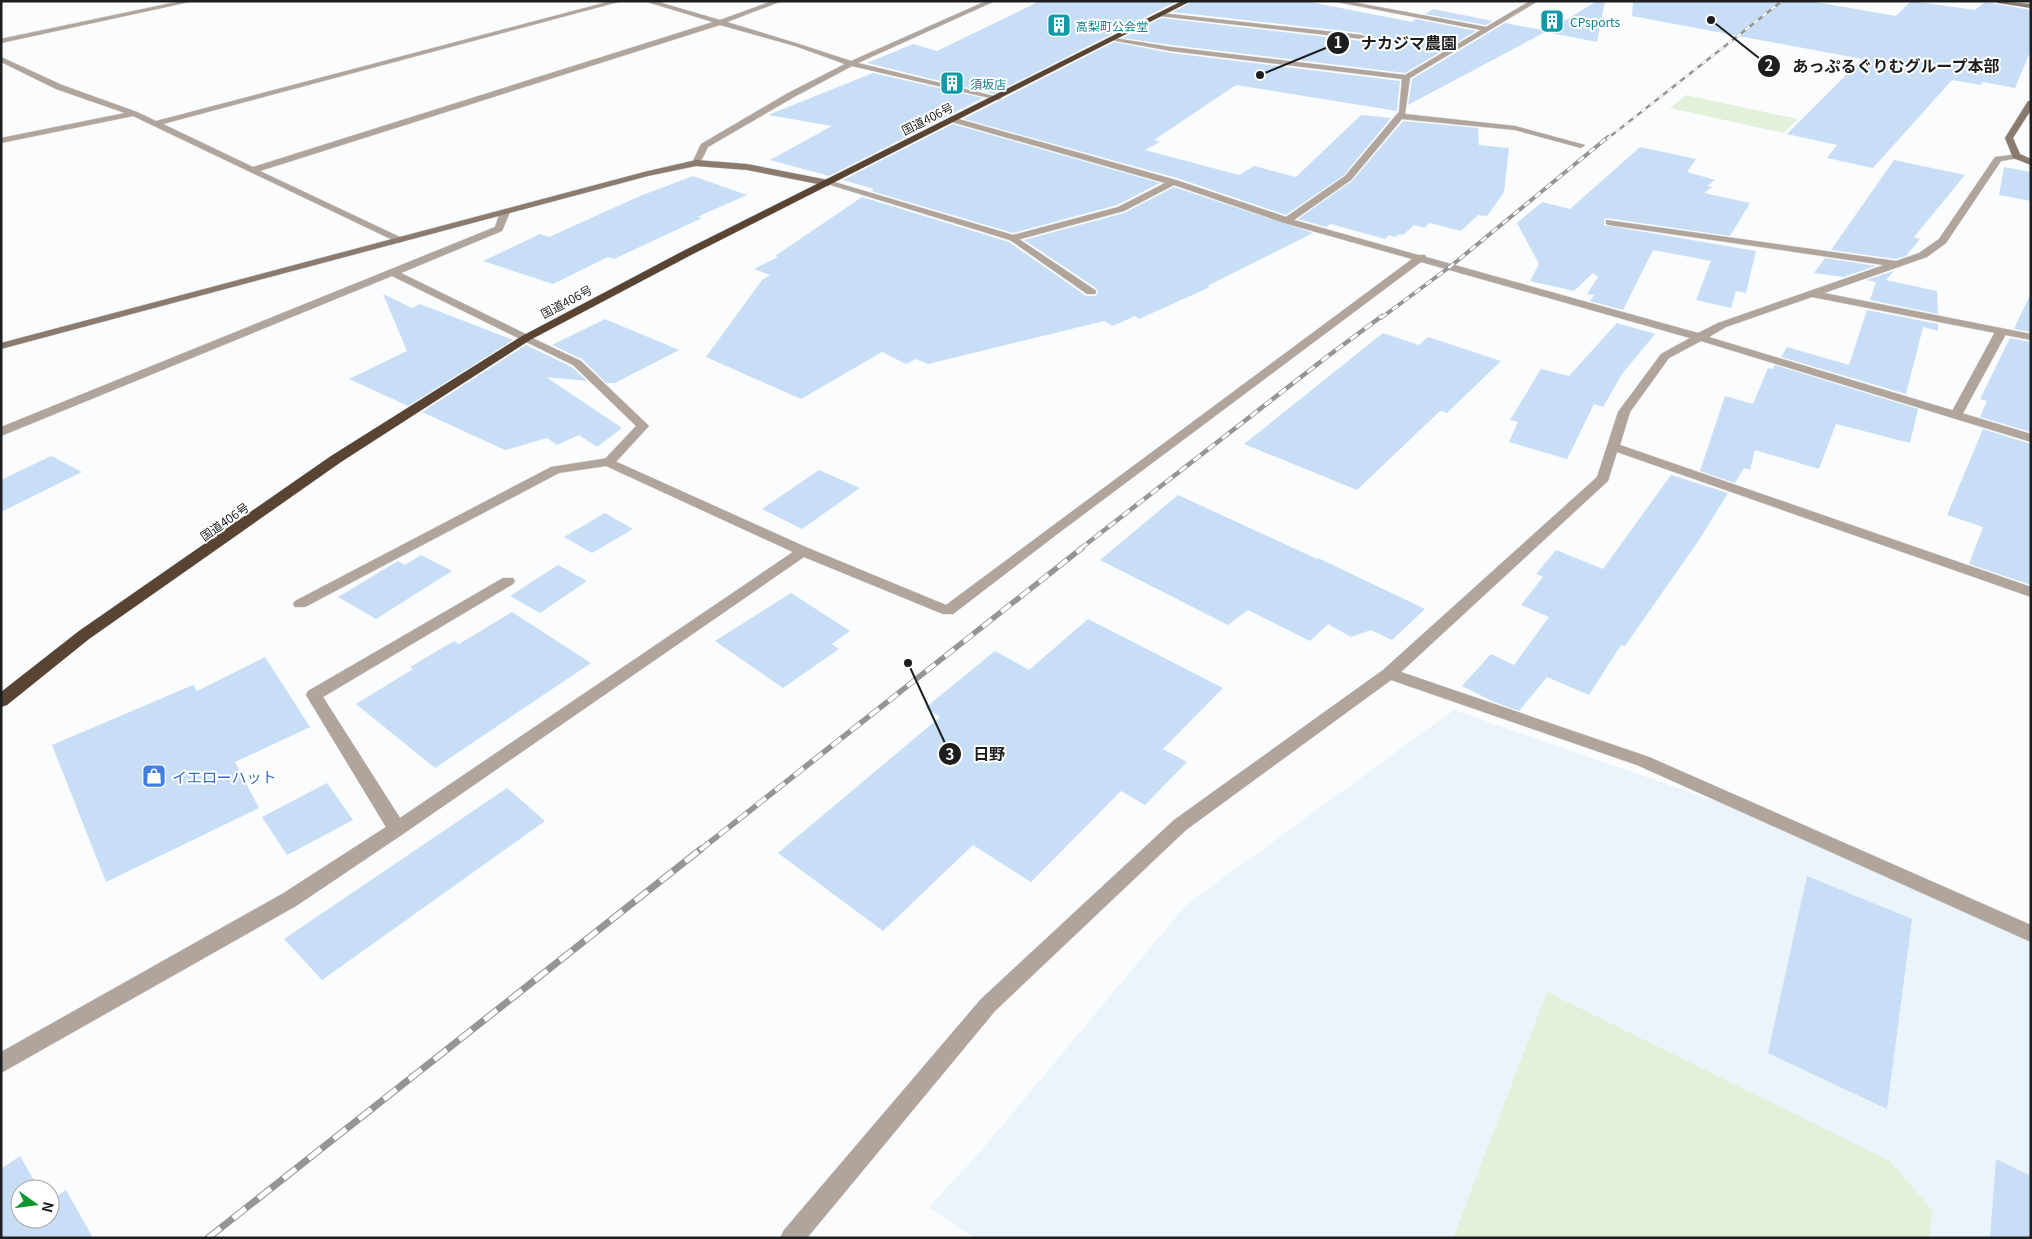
<svg xmlns="http://www.w3.org/2000/svg" width="2032" height="1239" font-family="Georgia,'Noto Sans JP',serif">
	<rect width="100%" height="100%" fill="#fafcfe"/>
	<path fill="#ebf3fb" d="M1454 710 1789 827 2031 942V1238H974L929 1207 980 1152 1185 906Z"/>
	<path fill="#e4f1da" d="M1686 95 1798 119 1783 133 1670 108Z
		M1547 992 1890 1161 1932 1210 1929 1238H1453Z"/>
	<path fill="#c8def6" d="M1040 1H1177L993 94 867 63 913 44 937 51Z
		M1193 1H1305L1412 22 1416 19 1476 31 1405 73 1171 45 1123 38 1161 18 1362 41 1367 38 1362 33 1173 12Z
		M1597 1H1605L1597 42 1546 32Z
		M1633 1H1810L1896 16 1911 1 1975 10 1985 2 2031 10V50L2015 88 1983 82 1981 85 1952 80 1873 168 1827 158 1837 145 1787 134 1862 59 1632 16Z
		M1433 9 1493 21 1486 25 1425 14Z
		M1505 23 1547 31 1408 105 1412 79Z
		M1114 42 1171 53 1400 81 1397 111 1236 85 1154 140 1160 142 1145 150 1239 175 1254 166 1296 177 1361 115 1391 118 1344 175 1286 215 1177 178 964 119Z
		M873 73 983 98 829 176 770 160 832 126 768 115Z
		M1403 121 1478 128 1479 145 1509 148 1504 192 1487 216 1478 215 1461 231 1430 223 1424 228 1414 225 1403 235 1399 234 1395 237 1389 235 1385 239 1331 224 1326 227 1298 219 1352 181Z
		M953 124 1160 183 1117 205 1013 233 871 191 874 189 843 180Z
		M1640 147 1696 159 1687 172 1715 180 1707 186 1712 187 1704 193 1750 203 1730 236 1606 218 1604 220V225L1756 251 1746 293 1736 291 1731 308 1696 300 1711 261 1653 250 1623 310 1590 301 1594 295 1587 294 1598 277 1593 273 1574 291 1530 281 1539 264 1517 223 1542 202 1570 209Z
		M1894 160 1965 175 1914 237 1920 239 1906 256 1896 259 1831 250Z
		M2004 167 2031 172V201L1999 195Z
		M693 176 747 195 697 217 702 218 614 259 608 257 553 284 483 261 540 234 549 237 640 196Z
		M1174 187 1313 233 1207 286 1210 287 1139 319 1135 316 1113 326 1104 321 928 364 916 359 906 364 882 352 801 399 706 357 762 280 770 275 754 269 778 257 775 256 862 197 1009 242 1086 296H1095L1098 293 1096 288 1024 240 1124 213Z
		M1825 258 1876 266 1843 277 1814 273Z
		M1894 271 1886 280 1937 291 1938 314 1870 300 1876 282 1866 280Z
		M2031 293V332L2014 329Z
		M383 294 412 308 420 304 513 340 408 406 349 379 407 351Z
		M1867 310 1938 324V331L1923 327 1906 394 1781 357 1787 347 1849 365Z
		M605 319 679 350 615 383H606L582 359 552 345Z
		M1617 323 1655 334 1622 374 1603 407 1594 404 1567 459 1509 442 1518 422 1510 420 1541 369 1569 376Z
		M1383 333 1419 345 1428 337 1501 361 1447 413 1440 411 1357 490 1244 444Z
		M2010 338 2031 342V432L1980 417 1987 401 1980 399Z
		M526 345 572 367 587 381 546 377 622 428 597 447 579 435 557 445 547 438 505 450 422 412Z
		M1775 365 1918 409 1910 443 1836 424 1819 469 1755 450 1750 470 1744 468 1735 483 1700 471 1725 396 1753 404 1768 368 1772 369Z
		M1983 429 2031 444V585L1969 564 1983 527 1947 515Z
		M51 456 82 472 1 512V480Z
		M819 470 860 488 802 529 762 509Z
		M1671 475 1728 493 1699 540 1625 646 1621 645 1589 695 1547 677 1519 711 1494 702 1462 686 1491 654 1514 665 1549 617 1521 605 1543 577 1536 574 1556 550 1603 569Z
		M1178 495 1317 559 1318 558 1425 609 1392 640 1371 630 1351 637 1328 624 1310 641 1248 610 1228 625 1100 560Z
		M605 513 633 529 592 553 564 537Z
		M421 555 452 571 376 619 338 597 398 561 405 565Z
		M558 565 587 581 540 613 510 596Z
		M791 593 850 631 832 644 839 649 783 688 715 641Z
		M512 612 591 663 435 768 356 704 413 669 410 667 454 641 459 644Z
		M1088 619 1223 688 1163 749 1187 762 1145 805 1121 791 1031 882 973 845 883 931 778 853 940 717 925 708 995 651 1029 670Z
		M265 657 310 727 235 762 259 808 106 882 52 745 193 685 197 691Z
		M327 783 353 820 287 855 262 817Z
		M507 788 545 821 322 980 284 939Z
		M1807 876 1912 919 1887 1109 1768 1053Z
		M20 1156 39 1189H20V1219H50V1200L66 1190 93 1238H1V1169Z
		M1996 1159 2031 1176V1238H1990Z"/>
	<g fill="none" stroke-linecap="round" stroke-linejoin="round">
		<g stroke="#d7d8da" stroke-width="1">
			<path id="lane" d="M1013 235 1095 290 1096 292 1095 294H1087L1010 240V236Z
				M2001 329 2007 332 1962 415 1960 418H1952L1950 415 1995 332Z
				M526 335 581 361 649 426 613 465H603L602 462 636 426 573 365 522 340 520 338 522 336Z"/>
		</g>
		<g stroke="#d7d8da" stroke-width="1">
			<path id="street" d="M181 1H194L1 43V39Z
				M611 1H622L163 124 253 167 713 22 644 1H655L720 20 772 1H782L727 22 799 44 851 61 986 1H995L858 63 1002 98 998 100 852 66 794 97 708 147 699 165H693L692 163 701 144 788 93 845 64 795 46 720 25 260 171 402 238 404 240 399 243 133 116 1 143V138L125 113 56 89 1 62V57L62 85 137 112 156 121Z
				M1332 1H1347L1486 27 1530 1H1538L1410 78 1405 114 1515 126 1585 145 1581 148 1515 130 1402 119 1351 180 1294 220 1418 255H1425L1426 257 1698 333 1718 323 1884 265 1609 225 1606 224V220L1896 261 1919 253 1939 239 1995 157 2019 154V158L2001 161 1946 243 1927 257 1824 293 2031 334V340L1812 297 1726 327 1709 337 2031 434V442L1701 341 1669 358 1630 412 1620 445 2031 587V597L1617 452 1608 481 1401 672 1649 757 2031 925V942L1637 765 1391 680 1186 830 995 1011 807 1238H780L784 1230 981 999 1174 820 1383 670 1597 477 1618 412 1661 354 1690 338 1421 262 1056 535 953 614H943L804 557 403 834 296 906 1 1073V1052L282 894 386 827 306 695 308 691 503 578H513L515 581 513 584 323 697 400 818 793 552 606 466 559 473 305 607H295L293 604 295 601 551 467 608 458 808 548 946 605 1412 259 1284 223 1174 185 1124 211 1013 241 824 183 828 180 831 181 1013 235 1118 207 1165 183 952 122 951 120 955 118 1176 180 1286 217 1345 176 1397 114 1399 112 1402 79 1171 51 1111 40 1114 38 1171 47 1405 75 1481 30Z
				M1161 13 1362 35 1365 37 1362 39 1159 16 1158 15Z
				M505 209 510 212 502 231 401 273 530 336 532 338 530 340H522L392 276 1 436V427L495 227 500 212Z"/>
		</g>
		<g stroke="#d7d8da" stroke-width="1">
			<path id="secondary" d="M1995 1 2031 4V8L1998 3Z
				M2028 101H2031V110L2013 138 2020 154 2031 159V165L2013 158 2005 138Z
				M696 160 747 164 828 180 832 183 828 186 747 170 696 166 648 176 1 349V343L644 172Z"/>
		</g>
		<g stroke="#d7d8da" stroke-width="1">
			<path id="highway" d="M1182 1H1191L693 254 530 340 341 462 89 639 7 705 1 707V692L79 631 331 456 522 336 685 250Z"/>
		</g>
		<use href="#lane" fill="#b0a49b" fill-rule="evenodd"/>
		<use href="#street" fill="#b0a49b" fill-rule="evenodd"/>
		<use href="#secondary" fill="#8b7a6e" fill-rule="evenodd"/>
		<use href="#highway" fill="#594333" fill-rule="evenodd"/>
		<g stroke="#939596" stroke-width="2.5">
			<path id="rail-far4" d="M1607 139 1782 1"/>
		</g>
		<g stroke="#939596" stroke-width="4">
			<path id="rail-far3" d="M1381 318 1451 266 1608 137"/>
		</g>
		<g stroke="#939596" stroke-width="4.5">
			<path id="rail-far2" d="M1080 549 1328 356 1382 316"/>
		</g>
		<g stroke="#939596" stroke-width="5.5">
			<path id="rail-far1" d="M700 850 1082 548"/>
		</g>
		<g stroke="#939596" stroke-width="7">
			<path id="rail" d="M208 1238 701 849"/>
		</g>
		<use href="#rail-far4" stroke="#fff" stroke-width="2" stroke-dasharray="5.5" stroke-linecap="butt"/>
		<use href="#rail-far3" stroke="#fff" stroke-width="2.5" stroke-dasharray="7" stroke-linecap="butt"/>
		<use href="#rail-far2" stroke="#fff" stroke-width="3" stroke-dasharray="9" stroke-linecap="butt"/>
		<use href="#rail-far1" stroke="#fff" stroke-width="4" stroke-dasharray="12" stroke-linecap="butt"/>
		<use href="#rail" stroke="#fff" stroke-width="5" stroke-dasharray="16" stroke-linecap="butt"/>
	</g>
	<defs>
		<g id="building-square" transform="scale(1.25)"><rect x="-9" y="-9" width="18" height="18" rx="4" fill="#0f9aa8" stroke="#fff"/><path d="M-4-6H4V6H1V3H-1V6H-4ZM-2.5-4.3h1.7v1.8h-1.7ZM.8-4.3h1.7v1.8H.8ZM-2.5-1h1.7V.8h-1.7ZM.8-1h1.7V.8H.8Z" fill="#fff"/></g>
		<g id="shop-square" transform="scale(1.25)"><rect x="-9" y="-9" width="18" height="18" rx="4" fill="#3f7fe0" stroke="#fff"/><path d="M-5-2.5h2.3a2.7 3.5 0 0 1 5.4 0H5L5.5 6h-11ZM-1.5-2.5h3a1.5 2.3 0 0 0-3 0Z" fill="#fff"/></g>
	</defs>
	<g fill-rule="evenodd">
		<use href="#building-square" x="1552" y="21"/>
		<use href="#building-square" x="1059" y="25"/>
		<use href="#building-square" x="952" y="83"/>
		<use href="#shop-square" x="154" y="776"/>
	</g>
	<g text-anchor="middle" dominant-baseline="central" stroke-width="4" stroke-linejoin="round" paint-order="stroke">
		<g font-size="12" fill="#0d838f" stroke="#fff" text-anchor="start">
			<text x="1570" y="21">CPsports</text>
			<text x="1076" y="25">高梨町公会堂</text>
			<text x="970" y="83">須坂店</text>
		</g>
		<g font-size="12" fill="#1d1e1f" stroke="#fff">
			<text transform="translate(927 118) rotate(-27)">国道406号</text>
			<text transform="translate(566 301) rotate(-28)">国道406号</text>
			<text transform="translate(224 521) rotate(-35)">国道406号</text>
		</g>
		<g font-size="15" fill="#366cbe" stroke="#fff" text-anchor="start">
			<text x="172" y="776">イエローハット</text>
		</g>
	</g>
	<path fill="none" stroke="#1d1e1f" stroke-width="2" d="M1260 75L1338 43M1711 20L1769 66M908 663L950 754"/>
	<g fill="#1d1e1f" stroke="#fff" stroke-width="2">
		<circle cx="1260" cy="75" r="5"/>
		<circle cx="1711" cy="20" r="5"/>
		<circle cx="908" cy="663" r="5"/>
		<circle cx="1338" cy="43" r="12"/>
		<circle cx="1769" cy="66" r="12"/>
		<circle cx="950" cy="754" r="12"/>
	</g>
	<g font-size="15" text-anchor="middle" font-weight="bold" fill="#fff">
		<text x="1338" y="48">1</text>
		<text x="1769" y="71">2</text>
		<text x="950" y="760">3</text>
	</g>
	<g font-size="16" text-anchor="middle" font-weight="bold" fill="#1d1e1f" stroke="#fff" stroke-width="4" stroke-linejoin="round" paint-order="stroke">
		<text x="1409" y="49">ナカジマ農園</text>
		<text x="1896" y="72">あっぷるぐりむグループ本部</text>
		<text x="989" y="760">日野</text>
	</g>
	<rect width="2032" height="1239" fill="none" stroke="#1d1e1f" stroke-width="5"/>
	<g transform="translate(35 1204) rotate(104)"><circle r="24" fill="#ffffff" stroke="#a5a5a5"/>
	<path d="M0-4L9 19L0 12L-9 19Z" fill="#0d972d"/>
	<text y="-8" font-size="14" font-weight="bold" text-anchor="middle" fill="#1d1e1f">N</text>
	</g>
</svg>
